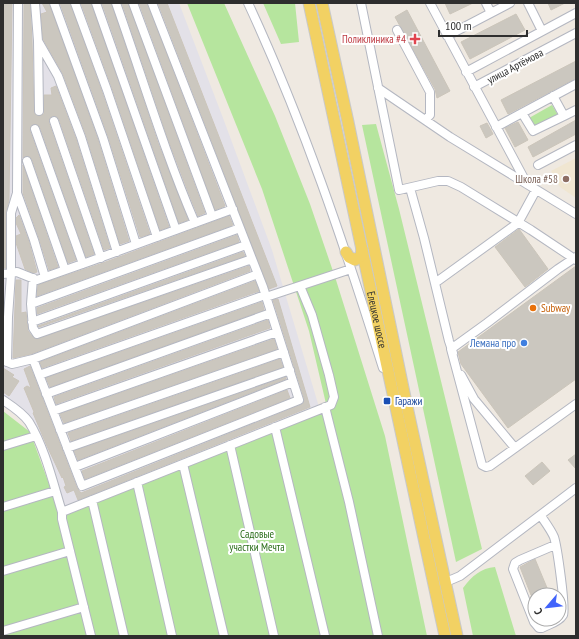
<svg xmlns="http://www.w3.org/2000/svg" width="579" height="639" font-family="'PT Sans Narrow',sans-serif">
	<rect width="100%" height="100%" fill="#efe9e1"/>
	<path fill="#e3e1e8" d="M3 3H179L223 118 272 250 319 407 65 510 32 424 3 397Z"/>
	<path fill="#f0e6d1" d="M576 158V198L560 187 551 171Z"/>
	<path fill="#b6e59e" d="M187 3H224L275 116 310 204 336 280 385 436 427 636H3V411L30 432 60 514 327 408 309 331 262 189Z
		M263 3H295L299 42 281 44Z
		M552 105 558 115 534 128 529 118Z
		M376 124 399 209 482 549 456 562 362 125Z
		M495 567 516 636H473L463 588C472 576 481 568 495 567Z"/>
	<path fill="#cbc7bf" stroke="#cbc5ba" d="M3 3H12L9 200 6 213V268H3Z
		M24 3H30L32 41 34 113 39 116 44 114V95H52L51 88 56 86 76 139 110 248 104 250 59 119 55 116H52L49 120V123L94 254 86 257 40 127 38 125 34 124 31 126 30 131 76 260 68 263 32 159 28 156 23 158Z
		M42 3H49L98 140 129 241 120 244 86 135 63 74 43 39 41 14 47 12Z
		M60 3H70L102 92 150 234 140 237 108 136Z
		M81 3H91L169 227 160 230 112 88Z
		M102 3H111L158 143 188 220 179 223Z
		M122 3H128L205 213 198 216 189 194 168 139Z
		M139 3H147L225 206 215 210Z
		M158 3H167L277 286 269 289Z
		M445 3H473L450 14Z
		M548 3H565L551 10Z
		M407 10 450 91 437 98 435 89 395 17Z
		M516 14 525 30 470 59 461 42Z
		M576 61V78L508 114 501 100Z
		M576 120V134L533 157 528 147Z
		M518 122 528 140 515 147 505 128Z
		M487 123 493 134 486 138 480 126Z
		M23 165 58 267 49 270 39 238 23 193Z
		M19 215 29 242 37 272 33 273 25 269 16 243V236L21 234 16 223V218Z
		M229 216 233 225 37 296 38 285 103 263Z
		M519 229 548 269 525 287 495 247Z
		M237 235 239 242 37 314V308Z
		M243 252 245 256 39 327 38 326Z
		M249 266 250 271 31 354 13 358 16 280H21V313L26 312 28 331 33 337 37 339Z
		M576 266V379L508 428 461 364 458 352Z
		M255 281 259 291 42 368 40 362Z
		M278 299 310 407 78 500 74 490 67 493 64 487 66 486 63 477 62 478 47 446 33 413 34 412 24 388 27 386 31 388 24 369 30 366 77 488 81 493 303 404 304 398 273 300Z
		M262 302 264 310 50 387 46 378Z
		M268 320 270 328 56 404 54 397Z
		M274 339 277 349 64 423 60 414Z
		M280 359 283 367 71 441 68 433Z
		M3 368 14 375 12 377 19 381 9 396 3 392Z
		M286 377V379L78 460 74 451Z
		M287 390 290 398 85 479 82 471Z
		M576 454V469L568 460Z
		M542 462 550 471 533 485 525 476Z
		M535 559 550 595H531L520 567Z"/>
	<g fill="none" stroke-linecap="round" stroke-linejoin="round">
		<g stroke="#b4b7c1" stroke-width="10">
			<path id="minor" d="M35 3 38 41 58 76 81 137 117 252
				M54 3 103 138 136 244
				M75 3 107 90 157 237
				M96 3 176 230
				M116 3C142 76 164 151 195 223
				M133 3 212 216
				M248 3C303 121 344 244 383 368
				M361 3 399 190 438 181H448L461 187 531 230 576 260
				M430 3 527 184
				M486 3 491 13
				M528 3 542 31
				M397 30 430 92V115L425 120
				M447 36 510 3
				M38 41 39 111
				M466 72 576 13
				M474 87 576 33
				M378 88 450 137 576 214
				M553 96 564 116 576 110
				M522 113 533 131 564 116
				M54 121 101 258
				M496 127 576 84
				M35 129 83 264
				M27 161 65 270
				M538 165 576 145
				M410 188 424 238 449 341 453 353
				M17 193 34 240 45 277
				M576 257 558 269 487 323 451 349 482 465 486 467 490 466 576 404
				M3 274 17 272 37 280 91 261 233 209
				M33 278 31 304 240 228
				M435 283 518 223 536 190
				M266 297 351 269
				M31 304 33 328 37 334 252 259
				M32 322 246 245
				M33 359 258 274
				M3 360 12 364 33 359 82 486 299 400 263 287 152 3
				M7 362 8 317 11 274V213L17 193 18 3
				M39 375 265 295
				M461 375 474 399 515 448
				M46 394 271 313
				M3 400C12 406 23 413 29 422 45 448 53 483 62 512L331 405 334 397 329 375 312 315 300 286
				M325 407 349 502 378 636
				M53 411 277 332
				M275 427 325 636
				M60 430 284 352
				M230 445 274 636
				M3 446 36 436
				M67 448 290 370
				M183 464 224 636
				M75 467 293 382
				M137 482 172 636
				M92 500 124 636
				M3 507 55 491
				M62 512V519L91 636
				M541 516C545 522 551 530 554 537 557 546 566 608 563 615 559 622 549 624 542 628H539L534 622 513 569 515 563 520 560 555 545
				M3 571 70 551
				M446 582 460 576 576 488
				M3 631 84 607"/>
		</g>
		<g stroke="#c9c9c9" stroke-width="13">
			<g id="major">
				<path id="s1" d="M309 3 445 636"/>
				<path d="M322 3 348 122 406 402 457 636"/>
				<path d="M346 252 349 257 355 260 361 256 362 249"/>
			</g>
		</g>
		<use href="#minor" stroke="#fff" stroke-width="8"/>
		<use href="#major" stroke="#f2d163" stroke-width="11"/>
	</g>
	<path fill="#e0444e" stroke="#fff" stroke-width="1.5" d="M413 33h4v4h4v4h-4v4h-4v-4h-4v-4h4z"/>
	<circle fill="#8d6e63" stroke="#fff" stroke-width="1.5" cx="566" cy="179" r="4"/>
	<circle fill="#e8710a" stroke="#fff" stroke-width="1.5" cx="533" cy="308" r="4"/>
	<circle fill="#3f7fe0" stroke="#fff" stroke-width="1.5" cx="524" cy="343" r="4"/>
	<rect fill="#1a4fb4" stroke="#fff" stroke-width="1.5" x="383" y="397" width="8" height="8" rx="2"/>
	<g text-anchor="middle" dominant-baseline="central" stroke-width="4" stroke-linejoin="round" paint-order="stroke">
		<g font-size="11" fill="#be3a42" stroke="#fff" text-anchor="end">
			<text x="406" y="39">Поликлиника #4</text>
		</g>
		<g font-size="11" fill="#2e2e2e" stroke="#fff">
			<text transform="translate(515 66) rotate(-28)">улица Артёмова</text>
			<text stroke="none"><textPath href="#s1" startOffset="324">Елецкое шоссе</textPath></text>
		</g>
		<g font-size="11" fill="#785e54" stroke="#fff" text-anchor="end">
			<text x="558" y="179">Школа #58</text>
		</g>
		<g font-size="11" fill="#c56008" stroke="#fff" text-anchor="start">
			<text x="541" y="308">Subway</text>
		</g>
		<g font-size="11" fill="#366cbe" stroke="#fff" text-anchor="end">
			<text x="516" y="343">Лемана про</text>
		</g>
		<g font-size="11" fill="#164399" stroke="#fff" text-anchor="start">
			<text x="395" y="401">Гаражи</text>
		</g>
		<g font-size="11" fill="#2c6e1b" stroke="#fff">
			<text x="257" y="534">Садовые<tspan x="257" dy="13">участки Мечта</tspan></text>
		</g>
	</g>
	<rect width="579" height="639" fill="none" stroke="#2e2e2e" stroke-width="8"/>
	<g transform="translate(547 607) rotate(242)"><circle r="19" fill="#ffffff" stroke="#ababab"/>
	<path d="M0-3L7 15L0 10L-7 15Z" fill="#4264fb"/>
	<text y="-6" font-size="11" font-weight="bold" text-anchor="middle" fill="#2e2e2e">С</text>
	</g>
	<path d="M439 30v6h88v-6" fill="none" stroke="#2e2e2e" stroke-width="2"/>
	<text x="445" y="30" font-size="12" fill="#2e2e2e" stroke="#ffffff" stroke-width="3" paint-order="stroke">100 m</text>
</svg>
